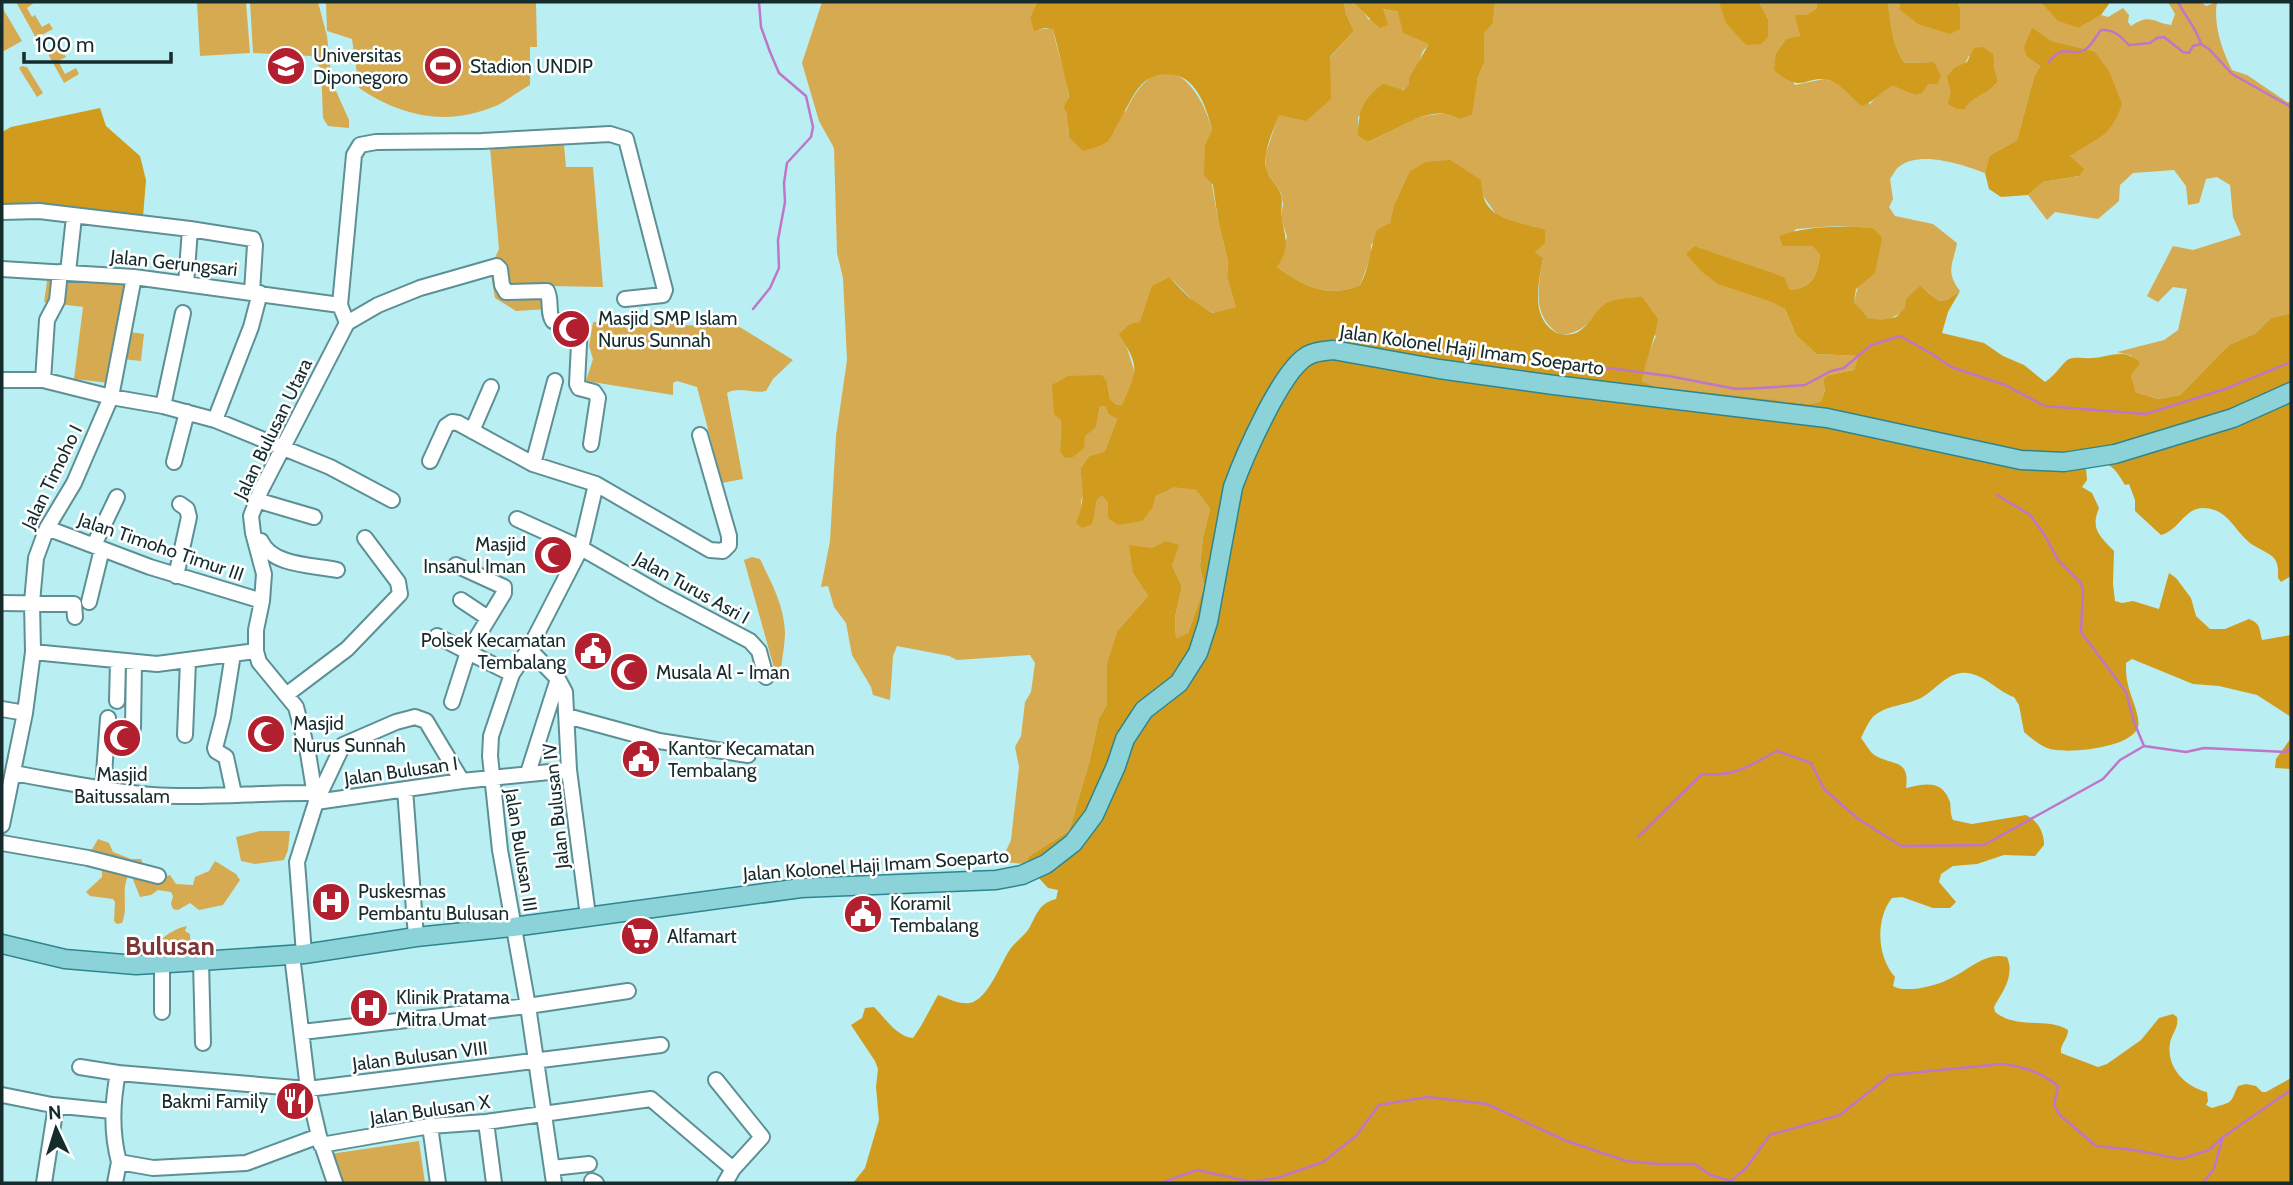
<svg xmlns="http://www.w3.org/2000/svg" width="2293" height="1185" font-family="Cabin,sans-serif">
	<rect width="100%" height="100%" fill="#b9eff3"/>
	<path fill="#d6aa50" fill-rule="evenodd" d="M16 2H35L27 8 32 17 35 15 42 27 49 23 53 29 36 38Z
		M197 2H246L250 53 200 56Z
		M250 2H318L327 36 332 82 349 120V128L328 126 323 118 321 69 311 56 253 53Z
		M326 2H536L537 47H530V85C519 91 509 99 498 105 448 127 402 117 359 88L352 39 327 31Z
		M822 2H1037L1030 17 1035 30 1053 28C1056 49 1064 67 1068 87 1070 101 1067 121 1069 137L1126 111C1157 44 1196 74 1212 129L1205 144 1218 220 1228 261 1227 276 1237 307 1214 313 1197 305 1170 277 1126 345 1136 376 1122 406 1117 405 1110 399 1107 382 1061 420 1060 451 1096 427 1100 406 1106 407 1117 419 1105 451 1089 456 1080 469 1085 489 1081 501 1082 511 1093 516 1097 500 1102 494 1108 503V518L1153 507 1156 496 1174 486 1196 490 1210 509 1203 537 1200 566 1204 587 1188 633 1176 640 1175 617 1182 587 1172 565 1167 541 1151 548 1133 573 1148 596 1117 631 1107 663V705L1099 718 1089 763 1069 831 1029 856 1026 864 1001 862 1011 840 1019 767 1015 747 1021 736 1025 702 1031 692 1035 663 1030 655 957 660 949 656 897 646 893 656 890 700 873 695 871 687 852 655 846 623 834 607 828 586 821 587 830 541 836 436 847 360 843 278 837 253 834 148 819 121 802 63Z
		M1344 2C1358 2 1362 9 1369 20L1382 9 1398 12 1430 44 1423 51 1410 85 1358 117V136L1367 142C1380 138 1390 130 1401 124 1424 113 1447 113 1471 114L1478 77 1484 63V34L1493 23 1495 2H1719L1721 6 1768 19 1759 2H1817V8C1805 15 1798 22 1800 37L1786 39 1776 53 1795 85 1824 79 1834 82 1870 104 1882 91 1893 86 1914 95 1934 62 1905 63C1892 46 1889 23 1888 2H1900L1899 9 1960 29V7L1957 2H2041L2079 28 2101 15 2108 17 2123 8 2129 15 2128 22 2131 26C2150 13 2152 22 2171 25L2175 14 2168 2H2201L2206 6 2217 2C2213 24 2222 51 2232 70L2247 75 2287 102H2291V313L2271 318 2256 333 2229 345 2180 395 2158 399 2136 392 2131 375 2132 356 2117 352 2164 340 2178 330 2187 289 2173 287 2158 302 2147 296 2173 246 2193 250 2241 235 2233 217 2230 185 2217 177 2206 179 2199 203 2188 205 2186 186 2174 170 2133 173 2120 185 2119 201 2098 219 2055 212 2047 220 2028 195 2043 182 2079 176 2070 156 2078 150 2094 51 2052 41 2032 29 2027 57 2040 66 2034 77 2017 140 1989 156 1985 173C1964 165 1921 150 1900 166 1896 168 1893 175 1890 179L1893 199 1889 207 1895 216 1933 224 1957 243C1953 265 1945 271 1960 291L1947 300 1939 301 1927 291C1911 303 1892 328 1869 318 1864 316 1858 307 1854 302L1873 228 1836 226 1796 229 1783 246H1812L1820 255C1816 277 1814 287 1790 290L1783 277 1695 246 1785 309 1796 335 1816 354 1860 356 1854 370 1829 375 1821 403 1811 404 1685 391 1656 387 1642 381 1644 363 1656 336 1606 304C1592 320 1583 333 1561 335 1531 317 1538 288 1543 258L1535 252V227L1515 224 1498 217 1481 193 1409 172 1393 207 1390 223 1371 245V256L1360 285C1328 299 1303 286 1277 267L1287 237 1281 218 1283 204 1281 193 1266 171V153L1279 114 1354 31 1346 14ZM1969 56 1994 66 1998 81C1990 94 1974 95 1965 109L1951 88Z
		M2 7 22 41 4 51 2 46Z
		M59 45 66 57 58 61 65 74 76 68 79 74 64 83 47 52Z
		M22 66 27 67 43 93 37 97 19 68Z
		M564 145 566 167H593L603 287 549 286V309L516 311 495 298 490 269 499 249 490 147Z
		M48 275 128 285 123 331 144 334 141 361 113 358 110 383 74 379 83 307 44 302Z
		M656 320H681L684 325 704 326 718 320 730 321 793 360 773 379 766 391C753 394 738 386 727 393L743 479 722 483 697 387 677 381 673 383V395L586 381 593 359 589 346 593 322 649 326Z
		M752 557 760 559C771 582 784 605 785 632 785 644 782 658 781 670L776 675 744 560Z
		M260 831H290L288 850 284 860 255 864 241 861 236 837Z
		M98 839 109 843 113 852 131 859H141L143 864 159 868 165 877 170 875 176 884 193 885 195 877 209 871 215 861 236 874 240 880 223 905 199 910 190 903 178 910 173 909 171 904 173 896 171 892 158 890 151 895 140 897 132 877 129 875C120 889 129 907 122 923L117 924 114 921 115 902 113 899 90 896 86 892 102 877V866L90 853Z
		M187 926 185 931 190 934 191 951 196 953 206 951 209 956 187 960H149L147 956C158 942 168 930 187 926Z
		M419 1141 425 1183H341L330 1154Z"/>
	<path fill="#d19b1e" d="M1037 2H1344L1346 14 1354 31 1330 57 1331 99 1306 121 1279 115C1273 132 1263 150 1266 168 1268 177 1276 184 1280 192 1284 201 1280 210 1282 220 1286 241 1290 247 1277 267 1303 286 1328 299 1360 285 1370 267 1370 248 1377 230L1390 223 1393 207 1409 172 1426 162 1450 160 1481 180C1481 222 1515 220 1545 230V243L1535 252 1543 258C1539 282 1529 318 1557 333 1563 336 1572 335 1578 332 1590 325 1594 312 1605 304 1614 298 1631 298 1642 297L1658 319C1655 341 1645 359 1642 381L1656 387 1811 404 1821 402 1825 390 1824 379 1829 375 1854 370 1859 356 1816 354 1796 335 1785 309 1772 302 1718 284 1701 271 1686 254 1695 246 1784 277 1790 290C1814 287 1816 277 1820 255L1812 246H1783L1779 236C1810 225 1841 226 1873 228L1882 238 1875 273 1856 289 1854 302 1868 318 1881 320 1896 317 1905 308 1906 299 1920 286 1939 301 1947 300 1960 291 1948 312 1942 333 1984 343 2003 356 2024 365 2045 382C2056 375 2062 363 2069 359 2076 356 2085 359 2092 358 2111 357 2124 347 2140 363L2131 375 2136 392 2158 399 2180 395 2229 345 2256 333 2271 318 2291 313V576L2281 582 2278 578C2278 571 2279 563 2273 557 2268 552 2256 548 2250 543 2233 529 2228 508 2202 508 2184 509 2178 531 2161 535L2135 511V500L2129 484 2125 485C2115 468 2107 456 2086 468L2087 480 2082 487 2092 493 2099 508C2090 529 2100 536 2114 551L2113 584 2115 601 2122 603 2133 601 2159 609 2169 573 2176 578 2191 598 2196 616 2210 629H2225L2249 619C2261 624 2259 628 2262 640L2291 635V717L2257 695 2219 686 2193 684 2132 659 2126 663C2126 670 2126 677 2128 685 2130 695 2141 718 2138 727 2132 748 2065 755 2047 748 2038 744 2031 738 2024 732L2019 705 2014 697C1998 692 1986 675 1967 673 1948 671 1936 690 1921 698 1907 705 1888 705 1875 715 1869 720 1865 730 1861 738 1865 743 1870 753 1876 756 1894 766 1910 759 1906 788 1925 784 1942 779 1950 802 1951 808 1950 814 1953 820L1972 824 2026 815C2038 821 2044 832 2044 845L2035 856 2004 855 1977 864 1953 866 1941 874 1939 882 1956 902 1950 908H1933L1902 897 1892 898C1875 919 1877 957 1895 977L1893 986C1899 990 1906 989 1914 989 1930 987 1943 983 1957 975 1973 966 1987 952 2007 957 2015 976 2003 991 1994 1007L1995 1012C2018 1030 2047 1017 2068 1030 2068 1040 2060 1043 2061 1053L2098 1067 2107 1064 2141 1040 2159 1018 2173 1014 2177 1017C2179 1028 2172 1033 2170 1043 2166 1068 2186 1087 2207 1092L2208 1101 2206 1105 2212 1108C2234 1101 2229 1105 2238 1086L2246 1084 2256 1086 2262 1092H2266L2291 1078V1183H853L865 1168 879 1120 876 1087 878 1069 875 1061 851 1025 862 1018 865 1008 874 1007C885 1018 897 1037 913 1038L921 1026 938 995C947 998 960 1005 970 1003 988 999 1000 965 1009 951 1014 943 1022 938 1028 930 1037 916 1037 904 1056 899L1058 890 1048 888 1026 864 1029 856 1069 831 1089 763 1099 718 1107 705V663L1117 631 1148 596 1133 573 1129 545 1151 548 1166 541 1179 545 1172 565 1182 587 1175 617 1176 639 1188 633 1204 587 1200 566 1203 537 1210 509 1196 490 1174 487 1156 496 1153 507 1142 521 1118 525 1108 518V503L1102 495 1097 500 1092 524 1082 528 1076 523C1084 506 1084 488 1080 469L1089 456 1105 451 1117 419 1109 414 1106 407 1100 406 1096 427 1085 436 1084 448 1073 457 1065 458 1060 451 1061 420 1054 414 1052 385 1068 376 1102 375 1107 382 1110 399 1117 405H1122C1137 371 1141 369 1119 334L1130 324 1140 322 1152 286 1170 277C1183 293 1195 304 1213 313L1236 307 1227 276 1228 261 1218 220 1213 185 1204 175 1205 144 1212 129C1207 110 1197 78 1174 75 1138 69 1132 102 1116 127 1114 131 1111 138 1108 141 1102 146 1090 149 1083 151L1069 137 1067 114 1064 107 1069 97 1068 89 1053 29 1045 28 1034 31 1030 17Z
		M1352 2H1495L1493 23 1484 34V63L1478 77 1472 114 1460 119C1430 101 1395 132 1367 142L1358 136C1358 112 1363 98 1383 84L1403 90 1409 85V78L1429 44 1403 33 1398 12 1383 9 1388 25 1380 28C1369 20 1363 9 1352 2Z
		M1719 2H1759L1768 19V37L1761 44 1746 45 1726 23Z
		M1817 2H1888C1890 23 1892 46 1905 63L1934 62 1941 76 1937 84H1928L1922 93 1914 95 1893 86C1880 91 1874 103 1861 106 1852 98 1842 85 1831 81 1807 72 1804 97 1774 70L1776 53 1786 39 1800 36 1795 15H1806L1817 8Z
		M1900 2H1957L1960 7V29L1950 34 1918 24 1899 9Z
		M2041 2H2108L2109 4 2101 15 2079 28 2058 21Z
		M2032 28 2052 41 2094 51 2109 71 2122 104C2110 138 2098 137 2070 156L2084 169 2079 176 2043 182 2028 195 2001 197 1989 189 1985 173 1989 156 2017 140 2034 77 2040 66 2027 57 2024 47Z
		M1983 47 1993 54 1994 66 1998 81C1990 94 1974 95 1965 109H1957L1948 104 1951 92 1947 77 1954 68 1967 62 1974 48Z
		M100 108 106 126 140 156 146 180 143 217 37 202 2 206V132L11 127Z
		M2291 738V769L2275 768 2276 759Z"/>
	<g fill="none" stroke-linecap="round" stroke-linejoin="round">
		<path stroke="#be76c8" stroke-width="2.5" d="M2178 2C2185 16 2197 29 2201 44
			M2049 62C2065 41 2070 59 2086 49 2092 45 2096 36 2101 30 2114 29 2120 36 2129 45L2150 43 2157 38 2164 37 2183 52 2189 53 2193 46 2201 44 2209 49 2232 74 2291 107
			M2291 140V153
			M753 309 770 288 779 268 778 240 785 202 784 183 787 163 811 137 813 127 806 96 779 73 770 52 761 27 759 2
			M1532 358 1669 376 1736 389 1759 388 1805 385 1831 371 1844 368 1871 345 1900 336 1932 354 1951 367 2005 385 2045 406 2146 414 2225 389 2291 362
			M1997 495 2030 515 2044 534 2058 560 2081 583 2083 591 2081 632 2126 692 2134 722 2144 746
			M1638 837 1702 774C1737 777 1748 766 1777 751L1811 763 1824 789 1857 818 1901 846 1984 845 2103 779 2120 760 2144 746 2186 752 2204 748 2286 752 2291 747
			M1161 1183 1197 1170 1252 1182 1277 1178 1323 1162 1356 1136 1379 1105 1428 1097 1487 1104 1564 1140 1626 1161 1658 1164H1695L1710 1175 1731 1181 1746 1168 1770 1135 1840 1115 1890 1075 2001 1064C2023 1066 2041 1072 2058 1086L2054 1106 2060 1115 2096 1146 2134 1150 2181 1159 2209 1150 2223 1137 2291 1090
			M2203 1183 2214 1169 2222 1140"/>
		<g stroke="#5d9095" stroke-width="18">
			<path id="minor" d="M2 212 39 211 190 229 186 284
				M190 229 253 239 255 245 252 292
				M2 269 134 277 340 305
				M68 272 74 217
				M347 323 340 305 354 155 360 145 376 142 482 141 610 134 626 139 665 290 663 295 625 299
				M347 323 378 305 420 288 497 266 500 269 502 285 506 292 547 291C552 300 547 313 553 321H576L580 324 577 384 579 388 594 392 598 398 591 444
				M2 380H43L111 397 163 406 215 420 330 467 392 500
				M43 380 47 320 57 301 60 272
				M163 406 183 313
				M215 420 251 327 260 293
				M472 431 491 387
				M430 461 446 426 452 422 458 423 533 464 596 484 581 548 529 649 558 679 565 692 569 770 588 916
				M174 462 187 412
				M533 464 555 381
				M596 484 710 550 723 551 729 545V536L700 435
				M256 500 314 517
				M517 519 581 548 661 594 750 641 759 651 766 677
				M47 528 150 567 262 601
				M261 541C272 566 313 565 337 570
				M94 545 117 497
				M456 565 504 587V593L468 652 512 674
				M176 576 189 517 187 509 180 504
				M461 600 488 618
				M89 602 102 549
				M2 603 74 604 75 617
				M437 636 468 652 452 702
				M529 649 512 674 491 736 490 756 500 850 528 1006 554 1183
				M33 652 157 664 256 651
				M233 654 223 717 215 748 216 751 226 757 234 794
				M286 695 347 649 400 594 398 582 365 538
				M117 701 118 661
				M2 709 25 713
				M567 716 659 741 748 755
				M133 728 134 662
				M185 735 188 661
				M13 773C59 781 105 791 152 795 206 799 261 792 315 793
				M528 773 558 679
				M103 788 108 718
				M405 789 416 937
				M316 802 462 781 569 770
				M316 802 343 745 396 722 415 717 426 721 462 781
				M2 825 25 713 33 652 32 602 36 558 47 528 74 483 111 397 134 277
				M2 843 88 858 158 876
				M304 954 297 862 316 802 308 753 296 707 259 662 256 651V630L262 601 264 574 253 533 251 516 261 490 347 323
				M292 955 308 1089 319 1136 335 1183
				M201 961 203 1043
				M162 1012V963
				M302 1032 528 1006 628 991
				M80 1067 118 1073
				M716 1080 762 1137 733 1169 725 1183
				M2 1095 52 1105 112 1111
				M486 1122 494 1183
				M430 1126 438 1183
				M319 1136 246 1163 153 1168 119 1162C111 1132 112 1103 118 1073L308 1089 661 1045
				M321 1145 430 1126 486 1122 651 1099 733 1169
				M552 1168 589 1164
				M592 1181 596 1183
				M44 1183 56 1106
				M115 1183 119 1162"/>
		</g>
		<g stroke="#2f858c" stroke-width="21">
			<path id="major" d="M2 944 65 959 136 965 201 961 304 954 416 937 513 927 801 888 996 880 1022 875 1046 864 1073 843 1094 815 1116 766 1125 739 1144 710 1179 683 1198 653 1208 622 1233 487C1244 457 1281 371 1307 356 1315 351 1324 351 1333 350L1439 369 1554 385 1827 418 2021 460 2064 462 2115 454 2233 418 2291 392"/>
		</g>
		<use href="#minor" stroke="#fff" stroke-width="14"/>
		<use href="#major" stroke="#8bd3d9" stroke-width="18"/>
	</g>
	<defs>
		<g id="university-disc" transform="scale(2.0125)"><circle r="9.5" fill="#b21f2e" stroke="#fff"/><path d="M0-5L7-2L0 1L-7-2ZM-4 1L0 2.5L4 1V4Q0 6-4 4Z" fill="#fff"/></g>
		<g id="stadium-disc" transform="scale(2.0125)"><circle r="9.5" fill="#b21f2e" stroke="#fff"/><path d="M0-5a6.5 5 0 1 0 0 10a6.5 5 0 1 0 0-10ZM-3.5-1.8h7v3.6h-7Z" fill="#fff"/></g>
		<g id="mosque-disc" transform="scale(2.0125)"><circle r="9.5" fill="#b21f2e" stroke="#fff"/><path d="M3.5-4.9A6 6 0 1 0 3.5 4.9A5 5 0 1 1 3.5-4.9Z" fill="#fff"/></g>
		<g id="civic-disc" transform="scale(2.0125)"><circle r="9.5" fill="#b21f2e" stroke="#fff"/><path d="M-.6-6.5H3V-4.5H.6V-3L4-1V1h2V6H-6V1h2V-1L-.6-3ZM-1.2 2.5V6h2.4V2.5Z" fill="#fff"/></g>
		<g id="hospital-disc" transform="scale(2.0125)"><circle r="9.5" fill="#b21f2e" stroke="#fff"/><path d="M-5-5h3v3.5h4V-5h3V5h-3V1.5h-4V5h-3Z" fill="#fff"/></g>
		<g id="supermarket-disc" transform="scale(2.0125)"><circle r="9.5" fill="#b21f2e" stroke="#fff"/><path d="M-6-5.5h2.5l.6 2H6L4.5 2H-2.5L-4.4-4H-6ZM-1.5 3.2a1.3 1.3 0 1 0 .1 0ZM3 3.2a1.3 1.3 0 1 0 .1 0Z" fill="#fff"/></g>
		<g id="restaurant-disc" transform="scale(2.0125)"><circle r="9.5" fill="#b21f2e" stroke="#fff"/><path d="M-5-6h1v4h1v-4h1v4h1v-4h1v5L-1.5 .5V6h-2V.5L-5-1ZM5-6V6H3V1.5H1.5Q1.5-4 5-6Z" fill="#fff"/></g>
	</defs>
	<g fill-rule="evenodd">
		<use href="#university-disc" x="286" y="66"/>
		<use href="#stadium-disc" x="443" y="66"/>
		<use href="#mosque-disc" x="571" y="329"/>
		<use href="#mosque-disc" x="553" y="555"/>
		<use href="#civic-disc" x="593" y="651"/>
		<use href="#mosque-disc" x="629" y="672"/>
		<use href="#mosque-disc" x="266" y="734"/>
		<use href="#mosque-disc" x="122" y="738"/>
		<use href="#civic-disc" x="641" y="759"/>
		<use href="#hospital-disc" x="331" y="902"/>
		<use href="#civic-disc" x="863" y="914"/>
		<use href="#supermarket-disc" x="640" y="936"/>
		<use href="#hospital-disc" x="369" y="1008"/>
		<use href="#restaurant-disc" x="295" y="1101"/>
	</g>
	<g text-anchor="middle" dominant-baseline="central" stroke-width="5" stroke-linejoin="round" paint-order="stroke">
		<g font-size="19" fill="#152b2c" stroke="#fff" text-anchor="start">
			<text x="313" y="55">Universitas<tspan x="313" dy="22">Diponegoro</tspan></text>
			<text x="470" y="66">Stadion UNDIP</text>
			<text x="598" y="318">Masjid SMP Islam<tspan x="598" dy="22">Nurus Sunnah</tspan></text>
			<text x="526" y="544" text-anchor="end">Masjid<tspan x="526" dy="22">Insanul Iman</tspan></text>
			<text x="566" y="640" text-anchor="end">Polsek Kecamatan<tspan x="566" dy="22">Tembalang</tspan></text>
			<text x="656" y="672">Musala Al - Iman</text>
			<text x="293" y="723">Masjid<tspan x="293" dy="22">Nurus Sunnah</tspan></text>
			<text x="668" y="748">Kantor Kecamatan<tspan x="668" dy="22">Tembalang</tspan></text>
			<text x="122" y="774" text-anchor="middle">Masjid<tspan x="122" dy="22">Baitussalam</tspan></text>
			<text x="358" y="891">Puskesmas<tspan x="358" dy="22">Pembantu Bulusan</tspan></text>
			<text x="890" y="903">Koramil<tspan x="890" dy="22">Tembalang</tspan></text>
			<text x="667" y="936">Alfamart</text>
			<text x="396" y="997">Klinik Pratama<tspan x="396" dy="22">Mitra Umat</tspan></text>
			<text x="268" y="1101" text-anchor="end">Bakmi Family</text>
		</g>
		<g font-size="19" fill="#152b2c" stroke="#fff">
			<text transform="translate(174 263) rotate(6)">Jalan Gerungsari</text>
			<text transform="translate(1472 350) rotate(8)">Jalan Kolonel Haji Imam Soeparto</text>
			<text transform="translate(273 429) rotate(-64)">Jalan Bulusan Utara</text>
			<text transform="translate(52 477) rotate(-64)">Jalan Timoho I</text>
			<text transform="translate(161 547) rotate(19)">Jalan Timoho Timur III</text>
			<text transform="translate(692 588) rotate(29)">Jalan Turus Asri I</text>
			<text transform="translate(401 771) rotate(-8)">Jalan Bulusan I</text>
			<text transform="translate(556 806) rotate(-96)">Jalan Bulusan IV</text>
			<text transform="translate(521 850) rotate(81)">Jalan Bulusan III</text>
			<text transform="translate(876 865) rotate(-4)">Jalan Kolonel Haji Imam Soeparto</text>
			<text transform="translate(420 1056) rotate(-7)">Jalan Bulusan VIII</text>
			<text transform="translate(430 1110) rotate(-8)">Jalan Bulusan X</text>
		</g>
		<g font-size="26" font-weight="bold" fill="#7e3736" stroke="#fff">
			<text x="170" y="946">Bulusan</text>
		</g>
	</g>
	<rect width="2293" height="1185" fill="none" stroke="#152b2c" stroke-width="7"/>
	<g transform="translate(56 1129) rotate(356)" stroke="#ffffff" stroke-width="5" paint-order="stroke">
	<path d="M0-5L12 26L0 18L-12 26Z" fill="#152b2c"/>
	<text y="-10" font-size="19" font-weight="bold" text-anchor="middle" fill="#152b2c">N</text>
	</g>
	<path d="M24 52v10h147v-10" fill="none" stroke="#152b2c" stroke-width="3.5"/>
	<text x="35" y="52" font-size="21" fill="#152b2c" stroke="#ffffff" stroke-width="5" paint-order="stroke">100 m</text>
</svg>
